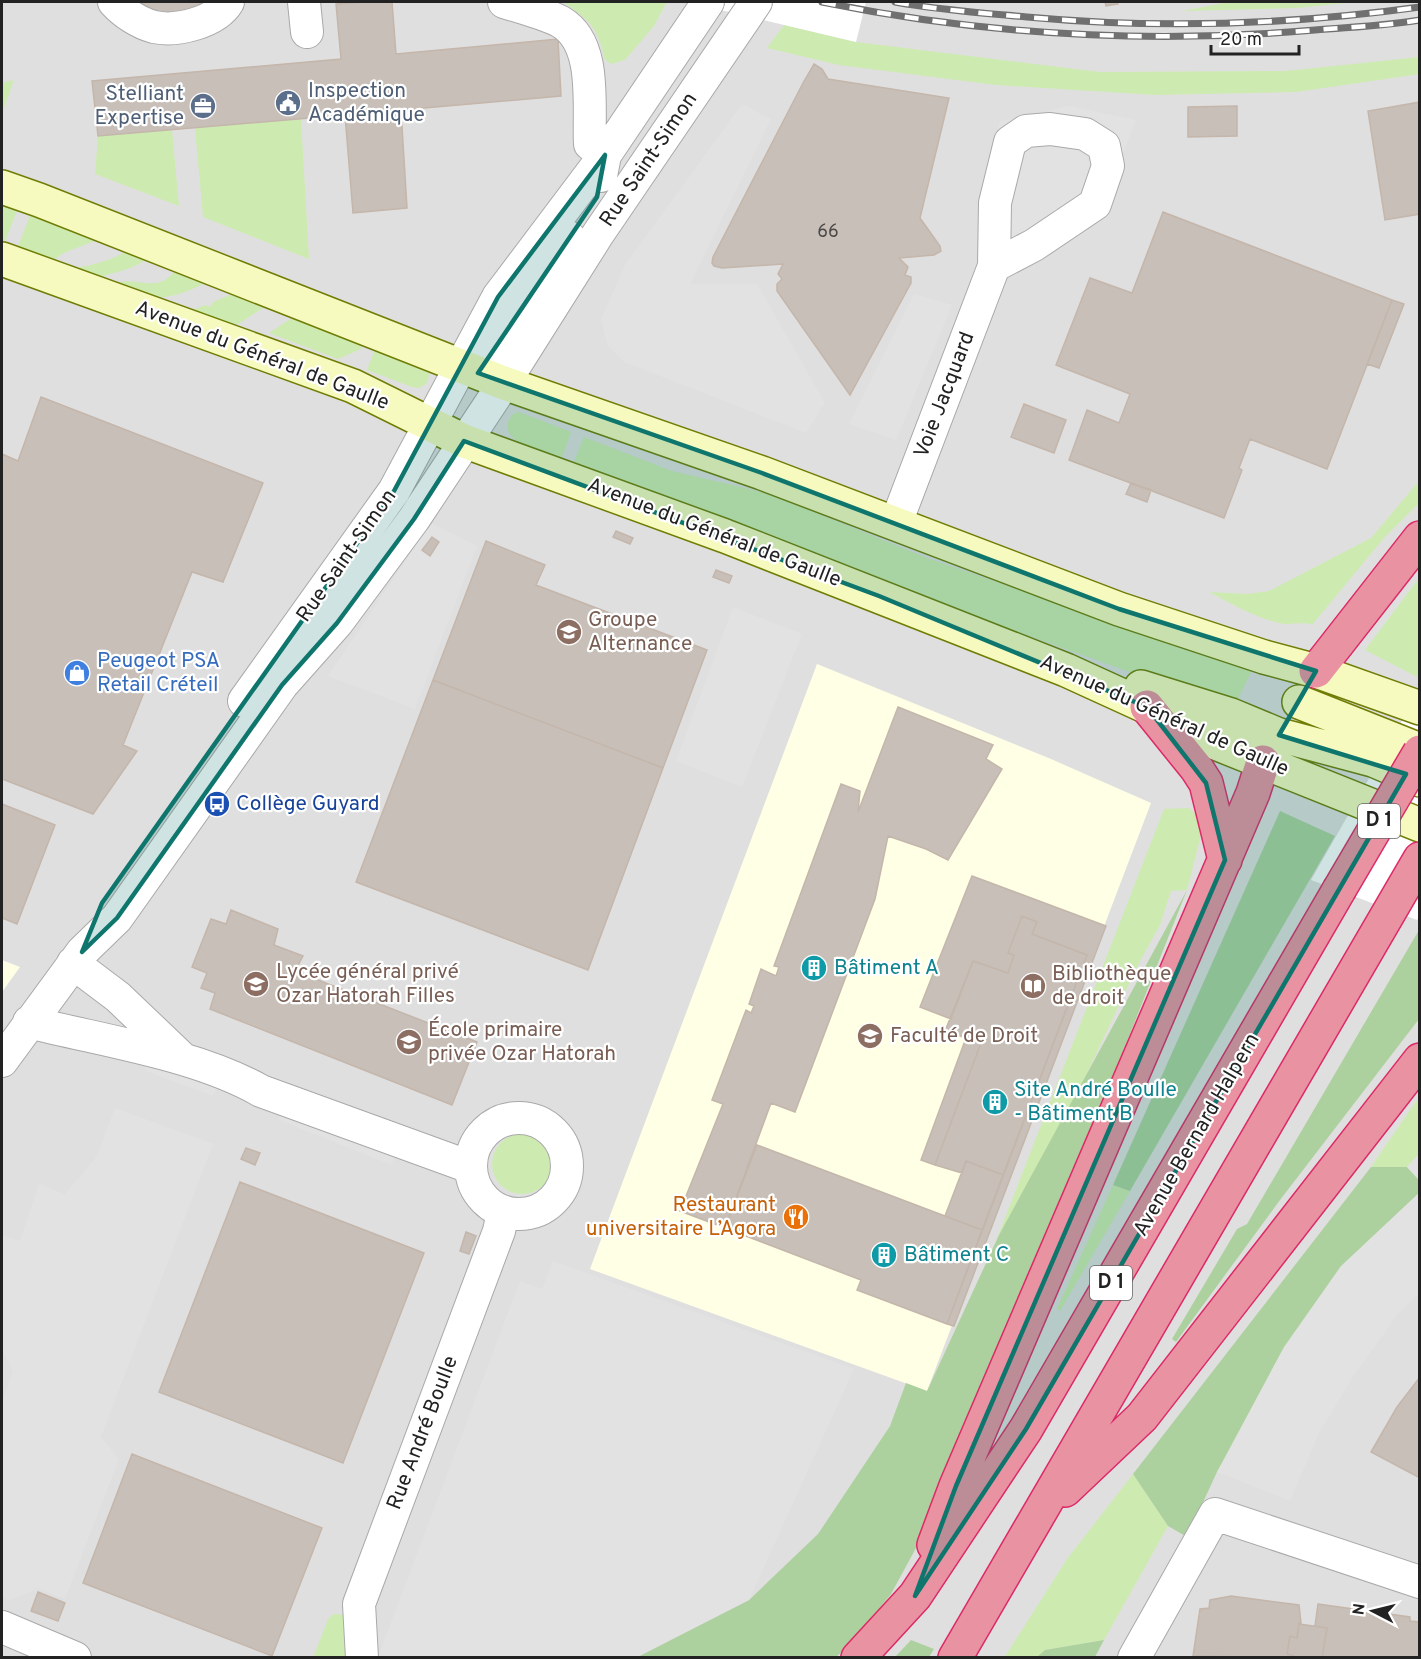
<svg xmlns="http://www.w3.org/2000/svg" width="1421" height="1659" font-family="Overpass,sans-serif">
	<rect width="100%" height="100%" fill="#f2efe9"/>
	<path fill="#e0dfdf" d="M2 2H1419V1657H2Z"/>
	<path fill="#ffffe5" d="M817 664 1051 759 1151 803 927 1391 590 1269Z
		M2 960 20 967 2 992Z"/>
	<path fill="#cdebb0" d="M563 2H667L654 26 625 60 611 64 605 60C597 26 590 21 563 2Z
		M1229 2H1355L1298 8 1182 11Z
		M784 25 856 42 1100 72 1286 71 1419 57 1420 74 1296 92 1155 95 996 85 839 65 767 48Z
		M14 80 2 113V83Z
		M300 119H301L309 259 203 217 195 128Z
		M172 130 179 206 95 174 98 136Z
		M2 199 19 206 4 244 2 243Z
		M32 210 97 240C82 247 63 250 52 262L17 249Z
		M131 249 150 256C134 271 114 271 95 279L71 271C78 266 83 267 90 265 104 262 119 256 131 249Z
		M180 268 206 279 205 283C187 293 165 300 145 297 134 296 123 289 113 286 124 276 142 285 156 283 166 282 172 273 180 268Z
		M239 291 271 303 238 324 204 321 183 313 206 305 210 307 213 302Z
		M298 314 364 339 361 349 338 359 269 333Z
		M377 344 429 367 430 374 426 384 419 388 412 387 367 370Z
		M519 412 571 432 561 460C544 454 490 440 513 414Z
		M584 437 672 471 770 494 927 558 1252 670 1233 709 912 594 573 464Z
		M1419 481V503L1384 538 1312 625C1301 621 1291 626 1279 623 1254 617 1232 604 1209 592L1248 594 1269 591 1371 538Z
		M1419 578V678L1365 650Z
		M1189 808 1199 818 1202 831 1187 890 1171 891 1160 925 1139 963 1079 1090 996 1241 1164 809Z
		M1419 1097V1154L1407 1167H1371Z
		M492 1164a30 30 0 1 1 60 0a30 30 0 1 1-60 0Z
		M1113 1185 1130 1191 1060 1311 1057 1309Z
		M1133 1474 1168 1526 1104 1640 1045 1650 1037 1657 1004 1658 1067 1559Z
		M334 1614 346 1615 351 1657 313 1658 328 1619Z"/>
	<path fill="#add19e" d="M1280 811 1335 836 1130 1191 1113 1185Z
		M1187 890 1017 1319 928 1526 891 1594 850 1645 836 1657 636 1658 749 1600 818 1534 890 1426 906 1383 927 1391 999 1235Z
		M1419 930V1019L1280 1200 1176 1342 1172 1339 1237 1229 1247 1224Z
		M1371 1167H1407L1419 1180V1193L1342 1266 1217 1472 1187 1537 1168 1526 1133 1474Z
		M911 1640 934 1649 929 1657H895Z
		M1104 1640 1095 1657H1037L1045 1650Z"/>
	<path fill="#e2e2e2" d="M742 104 771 119 690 284H757L825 403 806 433 624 362 607 345 601 319 625 265Z
		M1070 106 1136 120 1102 208 1009 271 978 262 981 195 1000 121Z
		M914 294 952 305 896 440 849 424Z
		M431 523 477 546 415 709 328 676Z
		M733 607 802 634 742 787 676 761Z
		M142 1059 217 1087 213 1096 146 1071Z
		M115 1108 213 1144 101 1437 119 1459 65 1599 38 1588 9 1601 2 1597V1402L13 1371 2 1350V1235L20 1241 39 1184 65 1194 97 1156Z
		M280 1112 394 1157 392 1165 279 1120Z
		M1419 1154V1180L1407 1167Z
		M1419 1193V1293L1398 1314 1354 1375 1319 1433 1290 1501 1217 1472 1284 1347 1341 1266Z
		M553 1261 854 1369 749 1600 636 1657H378L520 1281 542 1289Z"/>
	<path fill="#fff" d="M687 2H866L856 42Z
		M1419 691V916L1417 920 1311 880Z"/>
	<path fill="#c7bfb8" stroke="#c4b6ab" stroke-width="1.5" d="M139 2H210L200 9 166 14 156 11Z
		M364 2H392L396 54 558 39 561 96 401 110 407 208 353 213 345 115 98 136 92 81 341 59 336 4Z
		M1105 2H1117L1118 4 1106 6Z
		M814 64 822 69 828 79 949 98 920 218 940 246 941 251 934 255 899 258 908 267 905 275 911 277V283L850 395 777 291V284L782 279 778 274 783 264 722 268 714 266 712 263 713 257 803 83Z
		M1420 102V214L1385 220 1368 111Z
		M1237 106V136L1188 137V107Z
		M1163 212 1392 300 1327 469 1250 439 1239 468 1242 470 1224 518 1069 460 1087 410 1119 423 1130 394 1056 365 1090 278 1132 293Z
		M1392 300 1404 304 1379 368 1367 364Z
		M41 397 263 483 223 582 192 572 123 745 137 751 93 814 2 779V454L18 461Z
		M1024 404 1066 420 1054 453 1011 437Z
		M1131 483 1151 490 1147 502 1126 494Z
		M616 531 633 538 630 544 613 537Z
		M432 537 439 542 430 556 422 550Z
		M486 541 545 565 536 585 707 650 663 768 433 680Z
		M716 570 732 576 729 583 713 577Z
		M433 680 663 768 588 970 356 882Z
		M898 707 993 745 986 759 1002 769 948 860 926 849 888 836 875 899 795 1112 771 1103 725 1228 680 1211 723 1104 712 1100 746 1010 751 1013 754 1006 749 1004 761 969 776 976 779 967 774 966 841 784 860 791 858 812Z
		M2 804 55 825 17 924 2 918Z
		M972 876 1106 926 954 1326 947 1324 1087 955 1032 934 1037 922 1022 916 1008 953 1014 955 1008 973 973 961 951 1019 920 1007Z
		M231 910 278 929 274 945 303 956 295 971 477 1042 452 1105 210 1009 215 993 201 988 207 973 192 967 211 919 226 924Z
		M1022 916 1037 922 1032 934 1087 955 1003 1175 966 1161 962 1173 935 1165 981 1043 945 1031 973 961 1008 973 1014 955 1008 953Z
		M966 1038 981 1043 935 1165 921 1160Z
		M757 1145 982 1230 947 1324 857 1290 861 1280 725 1228Z
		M246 1148 260 1153 255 1165 241 1159Z
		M966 1161 1003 1175 982 1230 945 1216Z
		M240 1182 424 1253 343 1463 159 1392Z
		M466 1232 476 1236 469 1254 460 1251Z
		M1420 1377V1478L1371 1452 1397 1407Z
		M132 1454 322 1528 272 1656 83 1583Z
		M38 1592 65 1603 58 1621 31 1611Z
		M1231 1596 1299 1605 1301 1623H1299L1297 1638 1290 1636 1287 1654 1294 1656V1658L1193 1656 1200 1609 1209 1608 1210 1600Z
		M1318 1604 1410 1617V1621L1420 1622V1658H1322L1327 1628 1315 1626Z
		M1299 1624 1327 1628 1322 1658H1294V1656L1287 1654 1290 1636 1297 1638Z"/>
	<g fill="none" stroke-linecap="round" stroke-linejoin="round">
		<g stroke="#a9a9a9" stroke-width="34">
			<path id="street" d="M114 2C124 13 139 23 154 27 177 32 216 22 228 2
				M304 2 307 32
				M601 176 605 155 708 2
				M489 355 513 316 569 237
				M896 523 994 266 995 203 1010 142 1026 131 1050 129 1085 134 1104 146 1108 166 1095 204 1034 245 994 266
				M244 701 394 491 498 297 605 155 590 144C588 107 598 44 561 22 544 13 522 8 504 2
				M73 963 118 997 183 1059
				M29 1022C103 1041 196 1054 261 1091L470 1167
				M2 1061 82 952 117 918 282 685 337 623 414 519 504 383 598 234 756 2
				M471 1166a48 48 0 1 1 96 0a48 48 0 1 1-96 0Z
				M2 1627 75 1658
				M362 1658 359 1604 499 1231 503 1212
				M1134 1658 1215 1514 1420 1582"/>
		</g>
		<g stroke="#707d05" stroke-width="36">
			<path id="secondary" d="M2 187 39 200 504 383 762 473 1119 609 1264 657 1316 671 1420 708
				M2 259 353 386 464 441 725 536 1066 670 1147 707 1218 744 1420 825
				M1141 687 1231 715 1279 735 1373 760 1420 780
				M1299 702 1420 750"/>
		</g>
		<g stroke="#dc2a67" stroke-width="36">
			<path id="highway" d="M1316 671 1420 538
				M1147 707 1197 769 1206 783 1225 860
				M1065 1490 1142 1417 1420 1060
				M934 1545 956 1486 1253 793 1263 762
				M858 1658 915 1596 1026 1429 1339 890
				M955 1658 1420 859"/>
		</g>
		<use href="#street" stroke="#fff" stroke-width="32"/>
		<use href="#secondary" stroke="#f7fabf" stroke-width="33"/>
		<use href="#highway" stroke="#e892a2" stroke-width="33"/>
		<g stroke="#707070" stroke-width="7">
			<path id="rail" d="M822 2C984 35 1151 44 1315 30 1350 27 1385 26 1420 20
				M895 2C939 10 983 13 1027 17 1158 29 1289 25 1420 7"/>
		</g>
		<use href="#rail" stroke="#fff" stroke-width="4.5" stroke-dasharray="14" stroke-linecap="butt"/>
		<g stroke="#dc2a67" stroke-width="36" stroke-linecap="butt">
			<path id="highway-bridge" d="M1339 890 1420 752"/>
		</g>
		<use href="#highway-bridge" stroke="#e892a2" stroke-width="33"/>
	</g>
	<path fill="#0f766e" fill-opacity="0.2" stroke="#0f766e" stroke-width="4.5" stroke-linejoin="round" d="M605 155 597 197 478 373 762 473 1119 609 1316 671 1279 735 1406 774 1026 1429 915 1596 956 1486 1225 860 1206 783 1147 707 879 596 464 441 414 519 337 623 282 685 117 918 82 952 102 903 394 491 498 297Z"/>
	<defs>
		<g id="civic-disc" transform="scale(1.35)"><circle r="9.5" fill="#5c6f8a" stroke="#fff"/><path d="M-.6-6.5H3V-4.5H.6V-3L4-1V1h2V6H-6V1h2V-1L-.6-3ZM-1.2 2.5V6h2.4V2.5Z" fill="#fff"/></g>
		<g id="office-disc" transform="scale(1.35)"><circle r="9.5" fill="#5c6f8a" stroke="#fff"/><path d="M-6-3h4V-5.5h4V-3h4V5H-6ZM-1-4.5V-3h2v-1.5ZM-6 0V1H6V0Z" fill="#fff"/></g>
		<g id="university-disc" transform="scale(1.35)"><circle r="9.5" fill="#8d6e63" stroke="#fff"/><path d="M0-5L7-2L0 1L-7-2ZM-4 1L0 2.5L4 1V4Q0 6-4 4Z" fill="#fff"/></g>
		<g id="shop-disc" transform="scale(1.35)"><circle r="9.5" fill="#3f7fe0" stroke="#fff"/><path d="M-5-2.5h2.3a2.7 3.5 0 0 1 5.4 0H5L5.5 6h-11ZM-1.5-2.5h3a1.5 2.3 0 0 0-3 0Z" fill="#fff"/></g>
		<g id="bus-disc" transform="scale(1.35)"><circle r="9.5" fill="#1a4fb4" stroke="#fff"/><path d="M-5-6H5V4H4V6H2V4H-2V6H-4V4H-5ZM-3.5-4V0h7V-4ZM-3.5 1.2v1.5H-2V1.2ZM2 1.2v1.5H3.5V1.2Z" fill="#fff"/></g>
		<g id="building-disc" transform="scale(1.35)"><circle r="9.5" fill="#0f9aa8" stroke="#fff"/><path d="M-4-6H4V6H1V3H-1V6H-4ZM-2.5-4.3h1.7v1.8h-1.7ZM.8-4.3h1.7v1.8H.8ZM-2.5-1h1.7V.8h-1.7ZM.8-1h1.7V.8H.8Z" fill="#fff"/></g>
		<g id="school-disc" transform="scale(1.35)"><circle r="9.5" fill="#8d6e63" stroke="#fff"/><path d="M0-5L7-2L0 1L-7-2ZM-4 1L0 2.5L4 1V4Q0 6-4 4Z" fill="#fff"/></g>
		<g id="library-disc" transform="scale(1.35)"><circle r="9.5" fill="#8d6e63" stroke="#fff"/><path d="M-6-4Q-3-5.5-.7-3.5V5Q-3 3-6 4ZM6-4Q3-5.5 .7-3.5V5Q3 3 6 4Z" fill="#fff"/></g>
		<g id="restaurant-disc" transform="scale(1.35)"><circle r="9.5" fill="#e8710a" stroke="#fff"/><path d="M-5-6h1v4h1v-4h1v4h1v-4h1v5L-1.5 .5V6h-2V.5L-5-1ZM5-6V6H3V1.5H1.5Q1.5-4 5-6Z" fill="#fff"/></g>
	</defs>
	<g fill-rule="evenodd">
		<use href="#civic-disc" x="288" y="103"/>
		<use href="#office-disc" x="203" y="106"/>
		<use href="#university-disc" x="569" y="632"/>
		<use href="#shop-disc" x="77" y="673"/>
		<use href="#bus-disc" x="217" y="804"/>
		<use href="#building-disc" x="814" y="968"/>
		<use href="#school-disc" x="256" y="984"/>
		<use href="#library-disc" x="1033" y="986"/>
		<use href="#university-disc" x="870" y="1036"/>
		<use href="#school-disc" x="409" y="1042"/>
		<use href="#building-disc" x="995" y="1102"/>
		<use href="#restaurant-disc" x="796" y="1217"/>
		<use href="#building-disc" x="884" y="1255"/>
	</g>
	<g text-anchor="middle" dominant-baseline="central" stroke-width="4.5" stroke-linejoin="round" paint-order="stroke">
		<g font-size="18" fill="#4b4948">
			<text x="828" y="232">66</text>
		</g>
		<g fill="#fff" stroke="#646464" stroke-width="1.5">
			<rect x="1358" y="804" width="42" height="34" rx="4.5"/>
			<rect x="1090" y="1266" width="42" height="34" rx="4.5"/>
		</g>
		<g font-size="20" font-weight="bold" fill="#222">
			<text x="1379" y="821">D 1</text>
			<text x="1111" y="1283">D 1</text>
		</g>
		<g font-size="21" fill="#4e5e75" stroke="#fff" text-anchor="start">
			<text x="308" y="91">Inspection<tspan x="308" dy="24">Académique</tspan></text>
			<text x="184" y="94" text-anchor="end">Stelliant<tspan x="184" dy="24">Expertise</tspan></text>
		</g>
		<g font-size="21" fill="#222" stroke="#fff">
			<text transform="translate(649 160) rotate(-56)">Rue Saint-Simon</text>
			<text transform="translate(262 356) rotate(21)">Avenue du Général de Gaulle</text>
			<text transform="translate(945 395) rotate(-69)">Voie Jacquard</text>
			<text transform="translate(714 533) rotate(21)">Avenue du Général de Gaulle</text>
			<text transform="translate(347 556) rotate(-55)">Rue Saint-Simon</text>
			<text transform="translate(1164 716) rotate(24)">Avenue du Général de Gaulle</text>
			<text transform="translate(1197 1135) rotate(-60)">Avenue Bernard Halpern</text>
			<text transform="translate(423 1433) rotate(-69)">Rue André Boulle</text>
		</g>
		<g font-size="21" fill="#785e54" stroke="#fff" text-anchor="start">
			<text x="588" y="620">Groupe<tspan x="588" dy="24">Alternance</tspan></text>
			<text x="276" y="972">Lycée général privé<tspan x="276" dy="24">Ozar Hatorah Filles</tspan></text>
			<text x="1052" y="974">Bibliothèque<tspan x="1052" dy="24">de droit</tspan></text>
			<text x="428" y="1030">École primaire<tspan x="428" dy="24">privée Ozar Hatorah</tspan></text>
			<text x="890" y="1036">Faculté de Droit</text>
		</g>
		<g font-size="21" fill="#366cbe" stroke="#fff" text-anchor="start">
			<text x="97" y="661">Peugeot PSA<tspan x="97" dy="24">Retail Créteil</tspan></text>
		</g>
		<g font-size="21" fill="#164399" stroke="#fff" text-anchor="start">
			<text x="236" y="804">Collège Guyard</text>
		</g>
		<g font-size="21" fill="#0d838f" stroke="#fff" text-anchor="start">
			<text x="834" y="968">Bâtiment A</text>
			<text x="1014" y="1090">Site André Boulle<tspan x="1014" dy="24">- Bâtiment B</tspan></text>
			<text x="904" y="1255">Bâtiment C</text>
		</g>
		<g font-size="21" fill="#c56008" stroke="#fff" text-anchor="end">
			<text x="776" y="1205">Restaurant<tspan x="776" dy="24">universitaire L’Agora</tspan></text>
		</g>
	</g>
	<rect width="1421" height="1659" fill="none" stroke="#222222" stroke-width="6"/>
	<g transform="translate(1373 1611) rotate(277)" stroke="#ffffff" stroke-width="4.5" paint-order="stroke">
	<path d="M0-4.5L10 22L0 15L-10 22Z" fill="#222222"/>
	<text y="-9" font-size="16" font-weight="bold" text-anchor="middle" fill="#222222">N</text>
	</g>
	<path d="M1211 45v9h88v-9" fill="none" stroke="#222222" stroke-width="3"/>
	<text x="1220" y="45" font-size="18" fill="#222222" stroke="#ffffff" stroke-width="4.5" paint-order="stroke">20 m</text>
</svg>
